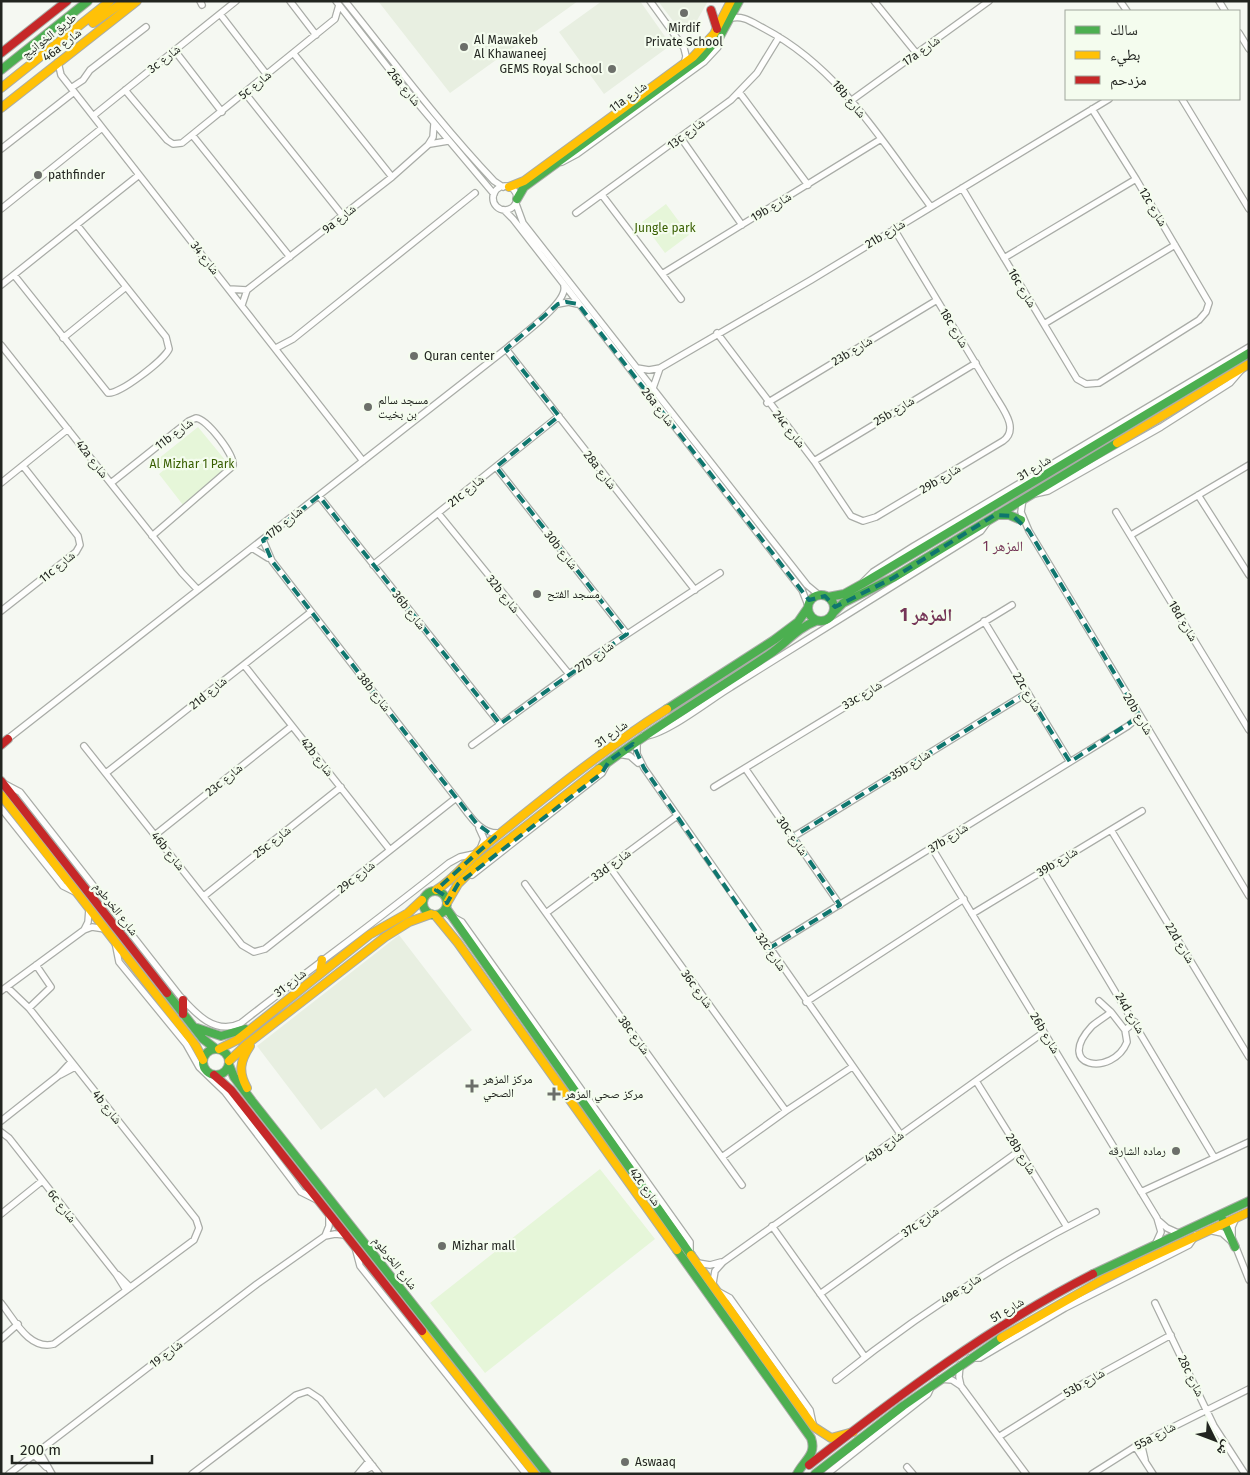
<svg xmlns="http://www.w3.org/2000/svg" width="1250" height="1475" font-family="'Fira Sans','Noto Naskh Arabic',sans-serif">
	<rect width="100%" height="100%" fill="#f5f8f2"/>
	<path fill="#e8efe1" d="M378 1H578L450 93Z
		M602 1H640L671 45 604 94 559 32Z
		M658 1H708L695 24 682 33Z
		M399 935 472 1030 384 1098 376 1088 321 1130 257 1046Z"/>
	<path fill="#e6f6d9" d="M666 204 689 235 665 253 642 222Z
		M198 427 230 466 183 505 159 474 165 469 158 459Z
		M600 1169 655 1239 485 1373 430 1303Z"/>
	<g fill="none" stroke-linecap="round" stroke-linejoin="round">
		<g stroke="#a9aca7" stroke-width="8">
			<path id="street" d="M200 1 202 5
				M290 1 316 35
				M336 1 393 74 494 194
				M345 1C394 62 440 124 494 181L503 187
				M650 1 684 48 686 56 684 65
				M874 1 917 54
				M1120 1 1127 11
				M1219 1 1225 11
				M220 14 267 75
				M729 19C743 14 753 23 765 29 839 68 882 141 931 207
				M1239 33 1249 49
				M175 51 222 112
				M294 54 392 177
				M58 62 61 75 363 461
				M71 88 83 80 90 70 146 27
				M125 90 167 140 173 144 182 143 335 19 339 5
				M739 92 808 185
				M245 93 343 216
				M1182 99 1249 209
				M852 100 989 1
				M93 116 236 1
				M193 136 290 257
				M681 138 742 225
				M430 144 448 141
				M1 149 74 92
				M562 162 577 154 704 62 718 47 720 36
				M493 198a12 12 0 1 1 24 0a12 12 0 1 1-24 0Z
				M962 188 1077 379 1086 384 1099 383 1199 320 1206 312 1209 303 1136 179 1092 109
				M602 195 681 299
				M516 204 523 223 807 585 819 595
				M1 209 102 128
				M504 210 513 219 802 590 808 605
				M576 213 731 100 757 73 779 37
				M1004 258 1136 179
				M662 274 881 139
				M14 275 108 393C119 395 164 360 169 349L166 337 77 225
				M1 285 139 175
				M229 289 247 290
				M558 304 569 302 577 304
				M242 305 247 290 392 177 428 145 433 137 434 124
				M1044 324 1175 245
				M717 333 814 461 851 516 863 521 876 517 1003 441C1020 429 1002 408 994 394L894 229
				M63 338 126 287
				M1 345 182 573 198 590
				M276 348 293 339 475 193
				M506 349 695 590
				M637 368 649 370 660 368 811 280 1109 99
				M653 388 660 368
				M767 403 937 300
				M814 461 976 363
				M496 467 627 634
				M1 483 68 429
				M111 483 189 421 196 418C207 419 235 455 233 466L152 536
				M1034 494 1048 491 1161 427 1230 383 1243 368
				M1198 495 1249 575
				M319 496 500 724
				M1023 499 1021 512 1029 531 1249 896
				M1116 512 1249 730
				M438 513 569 674
				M1131 535 1249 465
				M263 540 272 561 456 798C468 812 479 835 500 833
				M252 548 268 558
				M373 565 559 416
				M863 582 873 572 914 546 1249 347
				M1 611 76 552 80 545 78 536 23 466
				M984 621 1070 762
				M244 665 390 850
				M643 736C662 738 712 698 731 687 814 635 898 583 981 531L989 520
				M5 741 506 349C519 337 568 303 564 286
				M637 741V754L644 768 901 1135
				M472 745 597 654 720 573
				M84 746 242 945 254 952 265 949 456 798
				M618 754 630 756 638 763
				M745 768 840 905
				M106 773 311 612
				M3 783 20 792 179 995C195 1013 215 1036 241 1023 310 969 381 918 449 863L460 857 474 854
				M714 787 1012 605
				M1 808 63 886 75 892
				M479 828 484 839 481 847
				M1111 830 1249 1057
				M155 835 292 726
				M793 837 1027 693
				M932 848 1157 1218 1161 1232 1156 1243
				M609 866 786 1111
				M1043 871 1214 1157
				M472 875 602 773 608 762
				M525 884 742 1185
				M204 896 341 787
				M546 913 677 816
				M972 914 1142 811
				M449 915 462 922 690 1242V1252
				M84 930 88 922 89 909
				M115 942 119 962 186 1044 199 1067 225 1092 301 1192 317 1200
				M768 949 1128 726 1140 716
				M1 991 84 930 92 927 105 929
				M1099 1001 1111 1012C1105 1017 1098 1021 1092 1026 1053 1068 1113 1077 1127 1042L1125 1030 1135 1022
				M806 1002 964 899
				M29 1008 51 987 36 965
				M1111 1012 1125 1030
				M60 1075 75 1067
				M976 1081 1067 1227
				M1 1121 58 1076 71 1062
				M1 1132 9 1138 116 1274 126 1290
				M722 1157 786 1111 852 1067
				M1141 1192 1249 1142
				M1 1214 42 1181
				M1159 1221 1167 1228 1178 1233
				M772 1226 865 1357
				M1208 1230 1222 1233 1231 1241
				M325 1236 329 1226V1215
				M1232 1236V1227L1236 1218
				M1235 1245 1249 1280
				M355 1247 360 1266 526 1474
				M698 1263 710 1265 721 1262
				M118 1275 130 1287
				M713 1283 715 1271 723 1262 1044 1032
				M719 1292 730 1298 810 1410 813 1424
				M820 1294 1019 1151
				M1 1303C14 1319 29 1351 54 1344L194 1240 199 1228 196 1219 29 1008 7 987
				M1155 1303 1214 1426 1245 1474
				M1 1339 18 1324
				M970 1358H980L1065 1308 1189 1245 1196 1235
				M960 1365 959 1377 961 1386
				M940 1379 952 1380 961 1386 1026 1474
				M836 1380C917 1315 1003 1259 1096 1212
				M1000 1436 1084 1383 1171 1335
				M1141 1443 1145 1460
				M1135 1446 1153 1474
				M39 1451 52 1474
				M34 1455 46 1467
				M907 1467 913 1474
				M9 1474 257 1284 325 1236 335 1234 345 1235
				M192 1474 296 1395 308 1391 320 1399 379 1474
				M358 1474 369 1461
				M358 1474 373 1466
				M827 1474 928 1394 932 1385
				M1092 1474 1141 1443 1249 1389"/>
		</g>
		<g stroke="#a9aca7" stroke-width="10">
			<path id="fast" d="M1 70 88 1
				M517 199 524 187 702 57 720 36 739 1
				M997 515H1009L1021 520
				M808 608a13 13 0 1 1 26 0a13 13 0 1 1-26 0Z
				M828 597 844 594 862 584 1249 353
				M834 612 843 603 893 578 1117 443
				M667 709 774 640 798 622 807 609
				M599 769C653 727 713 693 770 654 786 643 797 628 816 621
				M423 903a12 12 0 1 1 24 0a12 12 0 1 1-24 0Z
				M446 908 691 1255
				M167 993 203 1039 216 1049
				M197 1028 221 1036 245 1029
				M203 1062a13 13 0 1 1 26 0a13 13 0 1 1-26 0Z
				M229 1065 234 1077 252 1101 547 1474
				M1223 1220 1235 1247
				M677 1250 811 1438C817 1455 804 1460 797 1474
				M1093 1274 1249 1201
				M815 1474 903 1406 1001 1338"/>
		</g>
		<g stroke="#a9aca7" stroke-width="10">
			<path id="slow" d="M93 23 125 1
				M1 88 110 1
				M1 108 137 1
				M509 187 524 181 693 57 714 34 731 1
				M1117 443 1249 364
				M1 795 196 1046 203 1060
				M436 890C456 878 469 858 487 844 545 797 604 749 667 709
				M447 903 458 884 478 864 599 769
				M435 915 458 943 677 1250
				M320 974 322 960
				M219 1049 237 1040 369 935 408 913 422 900
				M229 1061 246 1045 385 937 409 922 431 914
				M247 1088C238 1072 240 1061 250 1046
				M691 1255 814 1427 831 1438 853 1432
				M422 1331 535 1474
				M1001 1338 1104 1279 1249 1212"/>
		</g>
		<g stroke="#a9aca7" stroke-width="10">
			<path id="jam" d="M711 10 717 29
				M1 53 67 1
				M1 745 8 739
				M1 781 167 993
				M183 1000V1014
				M214 1075 231 1090 422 1331
				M809 1465C899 1395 991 1326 1093 1274"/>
		</g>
		<use href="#street" stroke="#fefefd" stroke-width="5.5"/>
		<use href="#fast" stroke="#4caf50" stroke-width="8"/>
		<use href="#slow" stroke="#ffc107" stroke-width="8"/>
		<use href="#jam" stroke="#c62828" stroke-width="8"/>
	</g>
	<path fill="none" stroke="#0f766e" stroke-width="4" stroke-dasharray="10 6" stroke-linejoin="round" d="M566 302 578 304 809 600 825 596 835 607 893 578 995 515 1013 516 1029 531 1140 716 1070 762 1027 693 793 837 840 905 768 949 644 768 633 744 609 761 602 773 458 884 447 903 444 895 436 890 495 837 477 824 431 766 272 561 263 540 319 496 500 724 627 634 496 467 559 416 506 349 558 304Z"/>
	<g fill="#6c6f6a" stroke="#f4fcee" stroke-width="2">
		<circle cx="684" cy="13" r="5"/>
		<circle cx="464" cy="47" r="5"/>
		<circle cx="612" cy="69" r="5"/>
		<circle cx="38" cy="175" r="5"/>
		<circle cx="414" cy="356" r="5"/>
		<circle cx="368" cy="407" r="5"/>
		<circle cx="537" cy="594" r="5"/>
		<path d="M469.5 1078.5h5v5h5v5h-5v5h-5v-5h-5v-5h5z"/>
		<path d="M551.5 1086.5h5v5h5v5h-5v5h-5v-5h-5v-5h5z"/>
		<circle cx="1176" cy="1151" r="5"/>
		<circle cx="442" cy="1246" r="5"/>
		<circle cx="625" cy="1462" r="5"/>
	</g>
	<g text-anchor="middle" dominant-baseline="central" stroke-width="4.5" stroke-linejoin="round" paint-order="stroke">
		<g font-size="12" fill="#222520" stroke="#f4fcee" text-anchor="start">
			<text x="684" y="28" text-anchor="middle">Mirdif<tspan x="684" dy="14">Private School</tspan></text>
			<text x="474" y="40">Al Mawakeb<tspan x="474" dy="14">Al Khawaneej</tspan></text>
			<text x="602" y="69" text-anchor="end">GEMS Royal School</text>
			<text x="48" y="175">pathfinder</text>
			<text x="424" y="356">Quran center</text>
			<text x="378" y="400">مسجد سالم<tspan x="378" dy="14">بن بخيت</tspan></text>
			<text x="547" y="594">مسجد الفتح</text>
			<text x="483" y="1079">مركز المزهر<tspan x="483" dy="14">الصحي</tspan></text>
			<text x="565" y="1094">مركز صحي المزهر</text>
			<text x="1166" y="1151" text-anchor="end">رماده الشارقه</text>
			<text x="452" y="1246">Mizhar mall</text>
			<text x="635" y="1462">Aswaaq</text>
		</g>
		<g font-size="12" fill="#222520" stroke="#f4fcee">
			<text transform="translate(49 36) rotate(-38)">طريق الخوانيج</text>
			<text transform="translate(62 45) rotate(-38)">46a شارع</text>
			<text transform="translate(921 51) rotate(-35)">17a شارع</text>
			<text transform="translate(164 59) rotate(-38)">3c شارع</text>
			<text transform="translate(255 85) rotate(-39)">5c شارع</text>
			<text transform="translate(404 87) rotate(51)">26a شارع</text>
			<text transform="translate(628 97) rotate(-36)">11a شارع</text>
			<text transform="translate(849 99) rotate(50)">18b شارع</text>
			<text transform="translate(686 134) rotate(-37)">13c شارع</text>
			<text transform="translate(771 207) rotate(-31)">19b شارع</text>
			<text transform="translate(1153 207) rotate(59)">12c شارع</text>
			<text transform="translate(339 219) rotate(-38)">9a شارع</text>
			<text transform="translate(885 234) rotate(-31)">21b شارع</text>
			<text transform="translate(205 258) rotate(52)">شارع 34</text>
			<text transform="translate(1022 288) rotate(59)">16c شارع</text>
			<text transform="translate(954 328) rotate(59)">18c شارع</text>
			<text transform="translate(852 351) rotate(-31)">23b شارع</text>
			<text transform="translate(658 407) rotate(52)">26a شارع</text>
			<text transform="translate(894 411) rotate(-31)">25b شارع</text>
			<text transform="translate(789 429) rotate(51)">24c شارع</text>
			<text transform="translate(174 434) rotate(-37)">11b شارع</text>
			<text transform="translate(92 459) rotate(52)">42a شارع</text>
			<text transform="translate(1034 468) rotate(-31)">شارع 31</text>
			<text transform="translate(600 470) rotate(52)">28a شارع</text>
			<text transform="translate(940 479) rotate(-31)">29b شارع</text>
			<text transform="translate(466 491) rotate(-39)">21c شارع</text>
			<text transform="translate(284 523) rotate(-39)">17b شارع</text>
			<text transform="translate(561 550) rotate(52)">30b شارع</text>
			<text transform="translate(57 567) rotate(-39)">11c شارع</text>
			<text transform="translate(503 594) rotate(51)">32b شارع</text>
			<text transform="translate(409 610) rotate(52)">36b شارع</text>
			<text transform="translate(1183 621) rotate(59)">18d شارع</text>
			<text transform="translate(594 657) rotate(-35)">27b شارع</text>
			<text transform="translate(374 692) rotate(52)">38b شارع</text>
			<text transform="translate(1027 692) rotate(59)">22c شارع</text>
			<text transform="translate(208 693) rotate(-39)">21d شارع</text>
			<text transform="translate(862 695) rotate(-31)">33c شارع</text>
			<text transform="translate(1138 714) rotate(59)">20b شارع</text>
			<text transform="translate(611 734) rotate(-36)">شارع 31</text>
			<text transform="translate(317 757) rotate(52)">42b شارع</text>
			<text transform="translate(910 765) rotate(-32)">35b شارع</text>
			<text transform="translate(224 780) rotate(-39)">23c شارع</text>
			<text transform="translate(792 836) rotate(55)">30c شارع</text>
			<text transform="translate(948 838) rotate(-32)">37b شارع</text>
			<text transform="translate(272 842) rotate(-38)">25c شارع</text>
			<text transform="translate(168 851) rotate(51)">46b شارع</text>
			<text transform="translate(1057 862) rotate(-31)">39b شارع</text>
			<text transform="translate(611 865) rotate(-36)">33d شارع</text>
			<text transform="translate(356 877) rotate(-38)">29c شارع</text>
			<text transform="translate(116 909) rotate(52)">شارع الخرطوم</text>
			<text transform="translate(1180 943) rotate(59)">22d شارع</text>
			<text transform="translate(771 952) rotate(55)">32c شارع</text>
			<text transform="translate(290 983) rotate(-38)">شارع 31</text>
			<text transform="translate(697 989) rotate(54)">36c شارع</text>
			<text transform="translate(1130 1013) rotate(59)">24d شارع</text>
			<text transform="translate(1045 1033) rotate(59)">26b شارع</text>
			<text transform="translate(634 1035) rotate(54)">38c شارع</text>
			<text transform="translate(107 1107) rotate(52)">4b شارع</text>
			<text transform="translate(884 1147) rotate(-36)">43b شارع</text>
			<text transform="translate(1021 1154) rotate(58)">28b شارع</text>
			<text transform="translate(645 1187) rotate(54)">42c شارع</text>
			<text transform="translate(62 1206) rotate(52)">6c شارع</text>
			<text transform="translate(920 1222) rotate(-36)">37c شارع</text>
			<text transform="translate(395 1263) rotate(52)">شارع الخرطوم</text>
			<text transform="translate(961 1289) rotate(-33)">49e شارع</text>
			<text transform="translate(1007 1310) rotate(-31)">شارع 51</text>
			<text transform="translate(166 1354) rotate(-37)">شارع 19</text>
			<text transform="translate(1191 1376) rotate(64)">28c شارع</text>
			<text transform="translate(1084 1383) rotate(-30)">53b شارع</text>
			<text transform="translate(1155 1436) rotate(-28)">55a شارع</text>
		</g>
		<g font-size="12" fill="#385e00" stroke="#f4fcee">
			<text x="665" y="228">Jungle park</text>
			<text x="192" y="464">Al Mizhar 1 Park</text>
		</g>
		<g font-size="14" fill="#753557" stroke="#f4fcee">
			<text x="1003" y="546">المزهر 1</text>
		</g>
		<g font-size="18" font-weight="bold" fill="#753557" stroke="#f4fcee">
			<text x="926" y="615">المزهر 1</text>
		</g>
	</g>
	<rect width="1250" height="1475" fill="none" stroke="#222520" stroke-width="5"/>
	<rect x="1065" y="10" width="175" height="90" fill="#f4fcee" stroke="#a0a69c"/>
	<rect x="1075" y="26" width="25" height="8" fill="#4caf50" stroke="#a0a69c"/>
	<text x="1110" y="35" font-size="15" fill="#222520">سالك</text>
	<rect x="1075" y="51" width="25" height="8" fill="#ffc107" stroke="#a0a69c"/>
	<text x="1110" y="60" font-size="15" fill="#222520">بطيء</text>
	<rect x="1075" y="76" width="25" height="8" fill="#c62828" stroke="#a0a69c"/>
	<text x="1110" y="85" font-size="15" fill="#222520">مزدحم</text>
	<g transform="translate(1215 1440) rotate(132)" stroke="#f4fcee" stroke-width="4" paint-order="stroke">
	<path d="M0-4L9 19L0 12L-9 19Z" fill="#222520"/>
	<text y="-8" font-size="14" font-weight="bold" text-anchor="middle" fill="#222520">ش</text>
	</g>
	<path d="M12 1455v8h140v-8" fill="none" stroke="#222520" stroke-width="2.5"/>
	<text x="20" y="1455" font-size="15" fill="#222520" stroke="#f4fcee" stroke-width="4" paint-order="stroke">200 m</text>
</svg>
